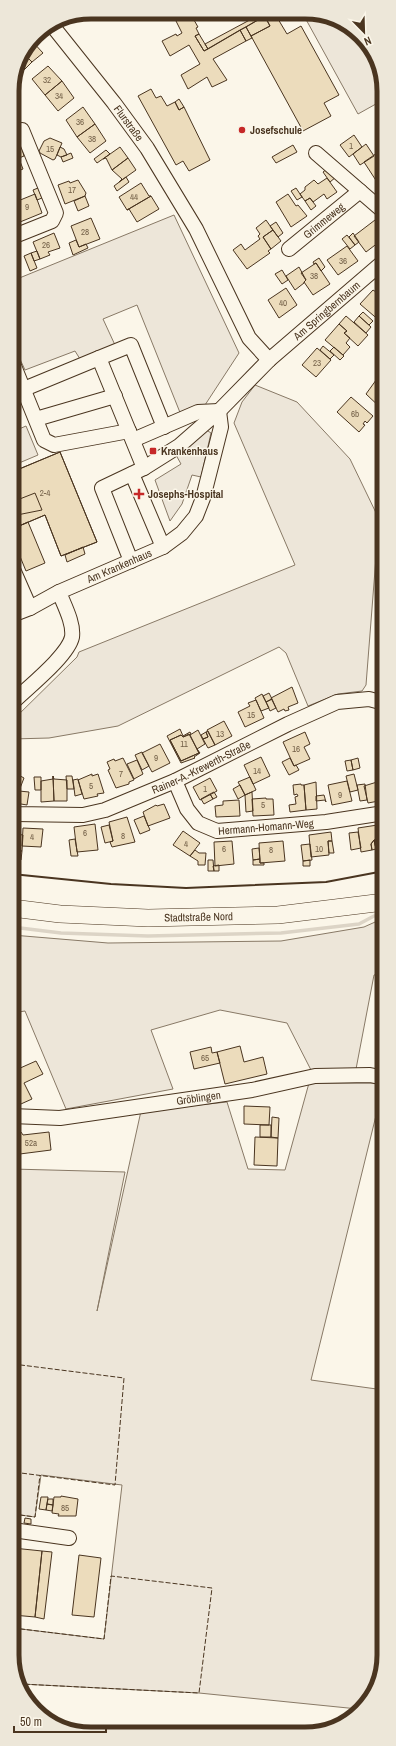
<svg xmlns="http://www.w3.org/2000/svg" width="396" height="1746" font-family="'Archivo Narrow',sans-serif">
	<rect width="100%" height="100%" fill="#fbf6e9"/>
	<path fill="#ede6d9" stroke="#887966" d="M303 14 326 15 364 39 383 81V100L358 114Z
		M174 215 239 353 205 405 181 415 137 305 103 319 115 345 80 359 75 351 25 370 14 346H12V281Z
		M255 385 297 402 350 459 379 519 366 685 362 691 338 694 308 706 286 653 279 647 118 726 49 738 12 739 14 719 77 657 79 652 295 565 234 423 242 402Z
		M26 426 38 455 12 466V432Z
		M205 429 211 433 201 477 192 475 182 504 170 521 155 480 181 464 176 455Z
		M384 918V973L374 975 356 1069H334L312 1072 287 1023 220 1010 151 1030 173 1089 66 1109 25 1011 12 1013V935L108 943 281 941 364 927Z
		M309 1083H384L311 1380 384 1390V1660L365 1706 358 1709 199 1693 21 1684 13 1665V1628L104 1639 122 1485 41 1475 35 1517 13 1514 12 1169 125 1172 97 1311 141 1111 227 1102 248 1169 285 1170Z"/>
	<g fill="none" stroke-linecap="round" stroke-linejoin="round">
		<path stroke="#dcd4c6" stroke-width="3.5" d="M12 927 61 933 148 936 281 933 359 924 374 916"/>
	</g>
	<path fill="#ecdcbc" stroke="#4a3520" d="M190 13 198 27 196 28 199 34 195 36 204 51 240 30 246 41 213 59 227 80 212 87 207 77 188 89 181 75 200 64 189 45 170 56 162 41 176 34 177 36 182 33 176 21Z
		M263 14H275L287 34 301 26 339 95 324 103 331 116 303 131 251 36 270 26Z
		M259 15 261 18 208 49 205 44Z
		M265 16 270 26 251 36 246 27Z
		M246 27 252 38 246 41 240 30Z
		M199 34 208 49 204 51 195 36Z
		M31 40 43 53 32 62 23 53Z
		M23 53 32 62 22 72 16 67 18 60Z
		M48 66 62 81 45 95 32 79Z
		M17 67 21 72 16 76 15 74Z
		M62 81 74 98 58 111 45 95Z
		M151 89 156 98 161 96 167 106 175 102 179 110 184 107 210 160 189 171 183 161 176 165 138 96Z
		M179 99 184 107 179 110 175 102Z
		M83 107 95 124 77 137 66 120Z
		M95 124 106 141 90 153 77 137Z
		M354 135 362 147 349 157 340 145Z
		M50 138 62 143 55 159 53 160 40 153 39 151 44 141Z
		M22 139 26 147 22 149 24 156 19 158 12 143Z
		M366 144 374 156 360 165 353 154Z
		M293 145 297 152 276 163 272 157Z
		M60 147 64 149 67 155 61 157 57 155Z
		M120 147 128 158 112 170 106 158 103 159Z
		M106 150 110 154 97 163 94 159Z
		M16 151 23 169 13 173 12 175V152Z
		M71 153 73 158 63 162 61 157Z
		M377 153 383 162V178L377 182 364 162Z
		M128 158 136 170 119 182 122 179 112 170Z
		M327 169 336 177 330 182 323 172Z
		M126 177 129 182 117 191 114 186Z
		M327 178 337 192 327 199 324 194 313 202 310 198 305 201 300 194 305 190V187L314 180 318 184Z
		M78 180 86 193 85 196 65 204 58 185 69 181 70 183Z
		M141 183 149 196H151L127 210 119 197Z
		M38 188 42 198 37 200 33 190Z
		M296 188 302 197 297 200 291 191Z
		M35 194 42 213 20 222 13 203Z
		M288 194 296 206 298 205 307 216 291 227 276 202Z
		M85 196 89 206 78 211 74 201Z
		M151 196 159 209 137 222 129 209 127 210Z
		M310 198 316 206 311 210 305 201Z
		M91 218 100 239 79 247 71 226Z
		M266 220 273 230 263 237 271 249 268 251 270 253 247 269 233 250 241 244 245 250 260 239 258 236 260 234 256 228Z
		M375 220 383 232V239L366 252 354 236Z
		M276 222 283 233 278 237 270 226Z
		M273 230 281 241 271 249 263 237Z
		M54 233 60 248 48 252 50 255 40 259 33 242Z
		M353 233 359 242 355 245 349 237Z
		M347 235 355 245 350 249 342 239Z
		M76 240 79 247 86 244 88 248 73 255 69 243Z
		M13 244 20 262 15 264 17 267 12 269Z
		M347 246 358 261 338 275 327 260Z
		M37 251 40 259 34 261 31 253Z
		M31 253 37 268 30 271 24 256Z
		M319 258 325 267 321 271 316 263 314 264 313 262Z
		M316 263 330 284 313 295 304 282 306 280 301 273Z
		M299 267 306 280 304 282V283L295 290 286 276Z
		M282 270 288 280 282 284 275 274Z
		M381 287 383 289V320L381 322 360 304 373 290 376 292Z
		M286 288 297 305 279 318 268 300Z
		M363 312 373 321 369 325 359 316Z
		M346 316 368 335 358 346 344 333 347 331 339 324Z
		M359 316 371 327 366 333 354 322Z
		M339 324 347 331 344 333 350 338 346 343 350 347 343 355 325 340Z
		M323 346 334 355 330 359 320 350Z
		M334 347 344 356 340 360 330 351Z
		M317 348 331 360 316 377 302 365Z
		M379 376 383 380V410L366 394Z
		M351 397 373 416 367 423 365 421 363 424 365 425 359 432 337 412Z
		M60 452 97 542 61 556 45 515 12 529V516L42 510 35 493 12 502V472Z
		M60 452 97 542 61 556 45 515 12 529V472Z
		M28 522 45 563 26 571 12 537V529Z
		M83 547 85 554 67 562 65 555Z
		M12 584 21 606 12 609Z
		M12 584 21 606 12 609Z
		M292 687 298 703 288 707 289 710 285 711 284 709 278 712 271 698Z
		M269 693 272 699 266 702 263 696Z
		M262 694 269 708 261 711 255 698Z
		M272 699 276 708 270 711 266 702Z
		M256 700 264 718 245 727 238 712 250 706 248 703Z
		M224 721 232 736 215 745 207 730Z
		M180 729 183 736 190 732 191 734 183 737 181 735 170 740 181 761 199 753 197 749 200 753 194 757 195 758 181 763 167 736Z
		M198 730 205 744 197 749 190 735Z
		M208 731 215 745 208 748 203 739 208 737 206 732Z
		M206 732 208 737 203 739 201 735Z
		M305 732 310 744 304 747 310 759 294 766 283 742Z
		M189 734 199 753 181 761 170 740 181 735 183 737Z
		M160 744 170 763 152 772 142 753Z
		M142 752 149 766 142 770 135 755Z
		M261 757 270 776 253 784 244 765Z
		M123 758 134 780 129 782V784L116 788 108 770 110 769 107 762 114 759 115 761Z
		M290 758 294 766 296 765 299 770 289 775 282 762Z
		M358 758 360 768 353 770 351 760Z
		M137 760 143 774 134 779 127 764Z
		M351 760 353 770 347 771 345 761Z
		M15 773 24 778 17 796 12 795V774L15 775Z
		M92 774V776L98 774 104 793 97 794 98 796 84 799 78 780Z
		M354 774 358 790 350 792 346 776Z
		M53 776 54 779 67 780V801H54Z
		M53 776 54 801 41 802V781L53 779Z
		M66 776H72L74 789H67Z
		M34 777H41V790H35Z
		M250 777 256 790 245 795 238 782Z
		M210 778 217 791 200 800 193 787Z
		M78 779 82 794 75 796 73 780Z
		M347 781 352 801 332 805 328 785Z
		M316 782 317 809 306 810 304 785Z
		M377 782 378 783 384 782V800L368 803 364 786Z
		M301 784V785H304L306 810 290 812 289 805 296 804 295 797 298 796 297 794 294 795 293 785Z
		M365 784 367 800 360 801 357 785Z
		M240 785 245 795 238 799 233 789Z
		M19 791 29 792 27 805 15 803 16 796Z
		M214 792 217 797 213 799 210 794Z
		M252 792 253 811 246 812 245 795Z
		M210 794 213 799 204 804 201 799Z
		M324 795 326 802 325 800 316 801V796Z
		M266 798V799H273L274 815 253 816 252 799Z
		M239 800 240 816 216 817 215 806 223 805V801Z
		M164 804 170 818 148 826 143 812 156 805 157 806Z
		M144 816 150 830 140 834 134 820Z
		M127 817 135 842 112 847 110 842 113 841 109 822Z
		M95 824 98 850 77 852 74 827Z
		M384 824V839L374 840 371 844 372 850 361 852 358 828Z
		M109 825 113 841 105 843 101 827Z
		M23 828 43 829 41 847 22 846Z
		M183 831 200 843 190 856 173 845Z
		M331 832 332 841H328L329 855 311 857 309 835Z
		M358 832 361 848 351 850 349 833Z
		M16 834 23 835 22 851 15 850Z
		M12 835H16L15 846H12Z
		M75 839 78 856H71L69 840Z
		M381 839 383 848 376 849 374 840Z
		M374 840 376 849 372 850 371 844Z
		M232 841 234 864 215 866 214 842Z
		M283 841 285 861 260 863 259 843Z
		M328 841H332L334 853H329Z
		M310 844 312 860 303 861 301 845Z
		M259 848 260 859 253 860 252 849Z
		M195 850 199 853H206L205 865H198V861L190 856Z
		M15 851H22L21 860 14 859Z
		M260 859V863H264V865H253V860Z
		M208 860H213L214 871H208Z
		M310 860V866H303V861Z
		M219 865V871H214L213 866Z
		M240 1046 244 1062 263 1057 267 1074 225 1084 217 1052Z
		M211 1047 212 1053 217 1052 220 1063 194 1069 190 1052Z
		M14 1060 18 1069 36 1061 43 1074 24 1083 32 1099 12 1108V1061Z
		M244 1106 270 1107 269 1125 244 1124Z
		M272 1117 279 1118 278 1138 271 1137Z
		M260 1125H271V1137H260Z
		M17 1132H21L23 1135 49 1132 51 1150 12 1155V1136L15 1135Z
		M255 1137 278 1138 277 1166 254 1165Z
		M61 1496 78 1499 76 1516H58L59 1514 52 1513 54 1497H61Z
		M41 1497H48L46 1510 39 1509Z
		M48 1499H53V1505L47 1504Z
		M47 1504 53 1505 52 1511 46 1510Z
		M25 1518 31 1519V1524L24 1523Z
		M13 1548 42 1551 35 1617 13 1615Z
		M42 1551 52 1552 44 1619 35 1617Z
		M79 1555 101 1558 94 1617 72 1615Z"/>
	<g fill="none" stroke-linecap="round" stroke-linejoin="round">
		<g stroke="#4a3520" stroke-width="16">
			<g id="minor">
				<path id="s1" d="M51 24 114 103 147 148 196 229 249 338 269 360"/>
				<path d="M316 153 383 211"/>
				<path d="M12 237 52 221 56 213 22 130"/>
				<path id="s2" d="M289 249 360 191"/>
				<path d="M12 361 44 440 54 445 129 431"/>
				<path d="M24 389 99 358"/>
				<path d="M36 419 115 396"/>
				<path d="M133 440 198 412 219 411"/>
				<path d="M144 468 99 358 131 345 164 427"/>
				<path d="M132 474 163 547"/>
				<path id="s3" d="M131 561 102 488 144 468 179 446 219 411 269 360 383 262"/>
				<path d="M12 567 30 608"/>
				<path d="M12 615 30 608 59 592"/>
				<path id="s4" d="M12 703C27 688 68 656 72 637 74 623 64 605 59 592L163 547 182 533 196 516 203 498 221 427 219 411"/>
				<path id="s5" d="M175 781 187 809 198 823 217 831 326 822 384 813"/>
				<path id="s6" d="M12 813 15 814 83 815 105 810 175 781 288 724 337 702 369 699 384 703"/>
				<path id="s7" d="M12 1116 60 1118 252 1090 315 1076 370 1075 384 1078"/>
				<path d="M13 1530 69 1538"/>
			</g>
		</g>
		<g stroke="#4a3520" stroke-width="18">
			<g id="major">
				<path id="s8" d="M12 908 60 914 148 918 278 915 384 902"/>
			</g>
		</g>
		<use href="#minor" stroke="#fbf6e9" stroke-width="14"/>
		<use href="#major" stroke="#fbf6e9" stroke-width="17"/>
		<path stroke="#4a3520" stroke-width="1" stroke-dasharray="5 2" stroke-linecap="butt" d="M13 1364 124 1378 115 1485 13 1472
			M13 1514 35 1517 40 1475
			M13 1628 104 1639 111 1576 212 1588 199 1693 21 1684"/>
		<path stroke="#4a3520" stroke-width="2" d="M12 874 111 884 186 888 326 882 384 871"/>
	</g>
	<g fill="#c62828" stroke="#fbf6e9" stroke-width="1.5">
		<circle cx="242" cy="130" r="4"/>
		<rect x="149" y="447" width="8" height="8" rx="2"/>
		<path d="M137 488h4v4h4v4h-4v4h-4v-4h-4v-4h4z"/>
	</g>
	<g text-anchor="middle" dominant-baseline="central" stroke-width="3" stroke-linejoin="round" paint-order="stroke">
		<g font-size="9" fill="#725f47">
			<text x="47" y="80">32</text>
			<text x="59" y="96">34</text>
			<text x="80" y="122">36</text>
			<text x="92" y="139">38</text>
			<text x="351" y="146">1</text>
			<text x="50" y="149">15</text>
			<text x="72" y="190">17</text>
			<text x="134" y="197">44</text>
			<text x="27" y="207">9</text>
			<text x="85" y="232">28</text>
			<text x="46" y="245">26</text>
			<text x="343" y="261">36</text>
			<text x="314" y="276">38</text>
			<text x="283" y="303">40</text>
			<text x="317" y="363">23</text>
			<text x="355" y="414">6b</text>
			<text x="45" y="493">2-4</text>
			<text x="251" y="715">15</text>
			<text x="220" y="734">13</text>
			<text x="184" y="744">11</text>
			<text x="296" y="749">16</text>
			<text x="156" y="758">9</text>
			<text x="257" y="771">14</text>
			<text x="121" y="774">7</text>
			<text x="91" y="786">5</text>
			<text x="205" y="789">1</text>
			<text x="340" y="795">9</text>
			<text x="263" y="805">5</text>
			<text x="85" y="833">6</text>
			<text x="123" y="836">8</text>
			<text x="32" y="837">4</text>
			<text x="186" y="844">4</text>
			<text x="224" y="849">6</text>
			<text x="319" y="849">10</text>
			<text x="271" y="850">8</text>
			<text x="205" y="1058">65</text>
			<text x="31" y="1143">52a</text>
			<text x="65" y="1508">85</text>
		</g>
		<g font-size="11" fill="#4a3520" stroke="#fbf6e9">
			<text stroke="none"><textPath href="#s1" startOffset="126">Flurstraße</textPath></text>
			<text stroke="none"><textPath href="#s2" startOffset="45">Grimmeweg</textPath></text>
			<text stroke="none"><textPath href="#s3" startOffset="367">Am Springbernbaum</textPath></text>
			<text stroke="none"><textPath href="#s4" startOffset="203">Am Krankenhaus</textPath></text>
			<text stroke="none"><textPath href="#s6" startOffset="199">Rainer-A.-Krewerth-Straße</textPath></text>
			<text stroke="none"><textPath href="#s5" startOffset="118">Hermann-Homann-Weg</textPath></text>
			<text stroke="none"><textPath href="#s8" startOffset="187">Stadtstraße Nord</textPath></text>
			<text stroke="none"><textPath href="#s7" startOffset="188">Gröblingen</textPath></text>
		</g>
		<g font-size="11" font-weight="bold" fill="#4a3520" stroke="#fbf6e9" text-anchor="start">
			<text x="250" y="130">Josefschule</text>
			<text x="161" y="451">Krankenhaus</text>
			<text x="148" y="494">Josephs-Hospital</text>
		</g>
	</g>
	<path d="M0 0H396V1746H0ZM91 19H305A72 72 0 0 1 377 91V1655A72 72 0 0 1 305 1727H91A72 72 0 0 1 19 1655V91A72 72 0 0 1 91 19Z" fill="#ede7d9" fill-rule="evenodd"/>
	<path fill="none" stroke="#4a3520" stroke-width="5" d="M91 19H305A72 72 0 0 1 377 91V1655A72 72 0 0 1 305 1727H91A72 72 0 0 1 19 1655V91A72 72 0 0 1 91 19Z"/>
	<g transform="translate(364 32) rotate(157)" stroke="#fbf6e9" stroke-width="3" paint-order="stroke">
	<path d="M0-3L7 15L0 10L-7 15Z" fill="#4a3520"/>
	<text y="-6" font-size="11" font-weight="bold" text-anchor="middle" fill="#4a3520">N</text>
	</g>
	<path d="M14 1726v6h92v-6" fill="none" stroke="#4a3520" stroke-width="2"/>
	<text x="20" y="1726" font-size="12" fill="#4a3520" stroke="#fbf6e9" stroke-width="3" paint-order="stroke">50 m</text>
</svg>
